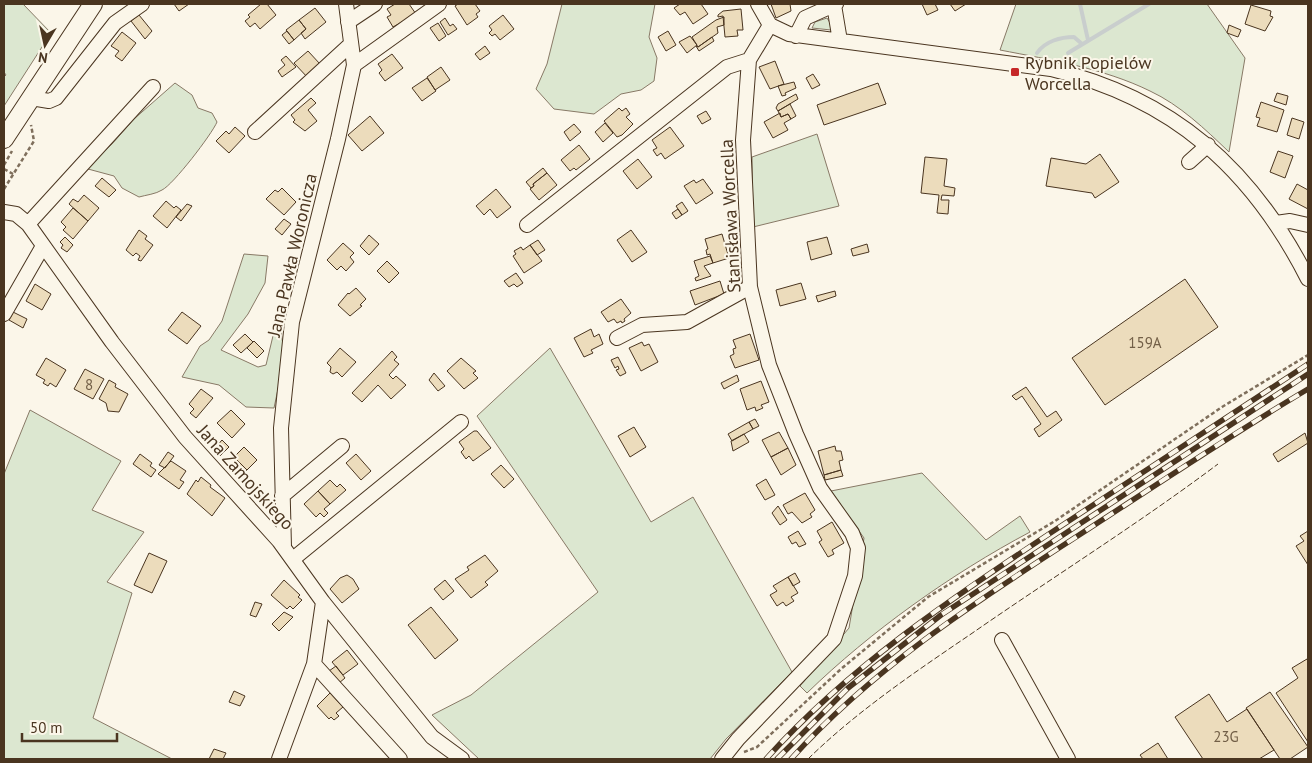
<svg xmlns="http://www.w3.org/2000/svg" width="1312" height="763" font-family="'PT Sans',sans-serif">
	<rect width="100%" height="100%" fill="#fbf6e9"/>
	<path fill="#dce7d0" stroke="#887966" d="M4 4H23L51 33 4 106V77L6 75 4 72Z
		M562 4H655L649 37 657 58 654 81 641 90 621 94 594 114 554 109 536 89 547 64Z
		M1016 4H1207L1245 58 1229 152C1205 129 1180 105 1150 91 1103 68 1051 60 1000 50Z
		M827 18 832 26 831 30 812 28 815 22Z
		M175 83 192 95 198 108 212 113 217 122C212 134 173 185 162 190 156 194 146 195 139 197L122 188 114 176 88 169 93 161 112 144 134 119Z
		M817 134 839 206 753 227 752 157Z
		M244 254 268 256 265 283 248 314 221 350 258 367 266 365 278 315 285 356 274 408 246 407 219 385 182 377 200 346 209 340 222 321Z
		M550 348 651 522 693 497 792 672 726 739 710 759H479L432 715 471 695 598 592 477 416Z
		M30 410 121 461 92 510 144 532 107 582 132 593 93 718 172 759H4V474Z
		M922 473 986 540 1020 516 1030 532C951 574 871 631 807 693L800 686 849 628 864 538 831 491Z"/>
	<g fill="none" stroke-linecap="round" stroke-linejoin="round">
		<path stroke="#c9cecd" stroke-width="4" d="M1080 4 1088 40
			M1037 53C1045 41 1061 37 1074 37L1082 44
			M1068 53 1149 4"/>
	</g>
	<path fill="#ecdcbc" stroke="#4a3520" d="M174 4H189L179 11Z
		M261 4H267L276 15 260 29 255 23 250 27 245 21 250 17 248 15Z
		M395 4H409L416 14 393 27 387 17 391 15 387 9Z
		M458 4H475L480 11 476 14 478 17 467 25 455 6Z
		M680 4H701L708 14 693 24 685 12 680 15 674 8Z
		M771 4H790L791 11 776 18Z
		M922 4H935L938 10 927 15Z
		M950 4H966L955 11Z
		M1251 5 1271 11 1270 16 1273 17 1265 31 1245 24Z
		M315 8 326 22 305 39 301 33 306 29 299 20Z
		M741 9 743 30H737L738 36 725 37 723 16 718 17V15L723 11Z
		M139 15 152 31 145 39 131 21Z
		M503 15 514 29 500 40 495 34 492 36 489 33 492 30 489 26Z
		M724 17V25L717 27 718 33 698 47 692 37 716 20Z
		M445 18 450 26 453 24 457 29 448 35 440 22Z
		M299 20 306 29 294 40 286 30Z
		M438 23 446 36 439 41 430 28Z
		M1229 25 1241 30 1238 37 1227 33Z
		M287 31 294 40 289 44 282 35Z
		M668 31 676 45 666 51 658 37Z
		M122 32 136 43 122 61 115 56 119 51 111 46Z
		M690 36 697 45 687 53 679 42Z
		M712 37 714 41 699 51 696 46 698 47Z
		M485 46 490 53 480 60 475 54Z
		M308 51 320 64 309 79 294 63Z
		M392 54 403 68 385 81 379 73 382 70 378 64Z
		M286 56 296 67 282 77 278 71 285 65 281 60Z
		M775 61 784 84 770 89 759 67Z
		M441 67 450 80 435 90 427 77Z
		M813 74 820 85 812 89 806 78Z
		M427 78 436 91 422 101 412 88Z
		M794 82 796 88 785 93 786 95 782 96 778 86Z
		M878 83 886 104 824 125 817 105Z
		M1277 93 1288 96 1286 105 1274 101Z
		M796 94 798 99 778 111 776 108 778 104Z
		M311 98 316 103 308 110 317 121 305 131 293 122 295 120 291 115Z
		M1261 102 1284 110 1277 132 1257 126 1260 118 1256 117Z
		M790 104 796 116 791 119 788 114 781 117 778 111Z
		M619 108 622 111 626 108 630 114 626 117 633 124 622 135 617 137 604 121Z
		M706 111 711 119 702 124 697 116Z
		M780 113 781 117 788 114 791 119 784 123 788 130 773 138 764 122Z
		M370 116 384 133 362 151 348 135Z
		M1292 118 1304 122 1299 139 1287 135Z
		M605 123 613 133 603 142 595 132Z
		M574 124 581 132 570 141 564 132Z
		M235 127 245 136 229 153 216 141 226 131 229 134Z
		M670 127 684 146 665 159 661 153 657 156 653 150 657 148 652 140Z
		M579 145 590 159 576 170 574 168 570 171 561 160Z
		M1278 151 1293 156 1285 178 1270 172Z
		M1100 154 1119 182 1095 198 1092 193 1046 186 1051 158 1086 164Z
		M925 157 947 159 944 186 955 188 954 196 942 195 941 200H949L948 214 937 213 939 195 921 193Z
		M638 159 652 177 637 189 623 171Z
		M543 168 547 173 533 184 534 186 531 188 526 182Z
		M547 173 557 185 539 200 530 189 534 186 533 184Z
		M102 178 116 190 109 197 95 186Z
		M703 179 713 193 696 204 684 186 694 180 696 183Z
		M1297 184 1308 190V209L1289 199Z
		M282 188 296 202 284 215 266 199 275 190 278 192Z
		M496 189 511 207 497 218 490 209 484 215 476 206Z
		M84 195 99 208 88 221 69 204 73 199 78 202Z
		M166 201 174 208 176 206 181 210 167 228 153 216Z
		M682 202 688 211 682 215 676 206Z
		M187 204 192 206 181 221 176 217Z
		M73 208 88 221 73 239 63 230 66 227 61 222Z
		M678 209 682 215 676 219 672 213Z
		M284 219 291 224 282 235 275 229Z
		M139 230 147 236 145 239 153 245 141 261 138 260 140 256 136 253 133 256 126 250Z
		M631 230 647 252 632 262 617 240Z
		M722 234 729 258 713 263 710 254 707 255 706 250 708 249 705 239Z
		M369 235 379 244 369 255 360 246Z
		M65 237 73 245 67 252 61 248 63 245 60 242Z
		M827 237 832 254 811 260 807 242Z
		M538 240 545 250 537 255 530 245Z
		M343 243 354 253 350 257 354 262 346 271 341 266 337 270 327 260Z
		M867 244 869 252 853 256 851 249Z
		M530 245 542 261 524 273 513 256 516 254 514 251 521 247 523 250Z
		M710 256 713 263 704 266 711 276 696 281 695 278 699 276 694 261Z
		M387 261 399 273 389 283 377 271Z
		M516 273 523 283 517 287 514 284 509 287 504 281Z
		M1185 279 1218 327 1105 405 1072 358Z
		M720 281 724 294 695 305 690 291Z
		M801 283 806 299 780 306 776 290Z
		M35 284 51 294 42 310 26 301Z
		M356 288 366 299 360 305 362 306 350 316 338 305 348 293 349 294Z
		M835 291 836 296 818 302 816 296Z
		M621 299 631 313 624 319 625 321 622 323 621 321 617 323 614 319 608 322 601 312Z
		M13 312 27 319 23 328 9 320Z
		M182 312 201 326 187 344 168 330Z
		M591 329 594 337 599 334 603 344 591 350 593 353 584 357 574 338Z
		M245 334 253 342 241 353 233 345Z
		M750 334 759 360 735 368 730 356 734 354 733 349 736 348 733 340Z
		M254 341 264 351 257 358 247 348Z
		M642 342 644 346 649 344 658 362 641 371 629 348Z
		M340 348 356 362 342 377 337 372 333 374 330 372 331 367 327 363Z
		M392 351 397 357 394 360 399 364 389 375 393 379 396 376 406 385 391 399 378 385 362 402 352 393Z
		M618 357 626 373 620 376 616 370 619 369 618 366 615 368 611 360Z
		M46 358 66 370 56 387 50 383 48 386 43 383 45 380 36 375Z
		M461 358 476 371 473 373 478 378 464 389 447 371Z
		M85 369 104 379 93 399 74 389Z
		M434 373 445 386 438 391 429 380Z
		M737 375 739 381 724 389 721 383Z
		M109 380 116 384 115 387 128 394 119 412 108 411 106 403 99 399Z
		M761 381 769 402 761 405 763 408 756 411 755 407 747 410 740 389Z
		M1026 387 1047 417 1056 411 1062 420 1039 437 1034 429 1041 424 1022 396 1016 400 1012 396Z
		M201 389 213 398 196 418 190 413 194 409 189 404Z
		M231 410 245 424 232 438 217 423Z
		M755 419 759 426 753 429 749 422Z
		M749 422 753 429 732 441 728 434Z
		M634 427 646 447 630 457 618 436Z
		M474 431H477L491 448 473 461 469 456 466 459 461 452 464 449 459 442Z
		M779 432 788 448 771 457 762 440Z
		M1305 433 1308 443 1278 462 1273 454Z
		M744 434 749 442 733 451 731 441Z
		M222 440 229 447 220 456 214 449Z
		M835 446 836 451H841L843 460 839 461 841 470 824 475 818 451Z
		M244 447 257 460 247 470 234 457Z
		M788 448 796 465 781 475 771 457Z
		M168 452 174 456 165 468 159 465Z
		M140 454 152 463 150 466 156 470 151 477 133 464Z
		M356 454 371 471 361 480 346 463Z
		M234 457 247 470 245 472 232 459Z
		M171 461 186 471 180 480 184 482 179 489 158 474Z
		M501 465 514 479 504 488 491 474Z
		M841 470 843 476 825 480 824 475Z
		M201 477 211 485 210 487 225 498 212 516 187 494 196 480 198 482Z
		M766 479 775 495 765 500 756 485Z
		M330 480 337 487 340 484 346 490 330 504 318 491Z
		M318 491 330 504 324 509 328 513 324 517 320 513 316 517 304 504Z
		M805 493 815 510 810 514 812 517 802 523 792 512 788 514 783 505Z
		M778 506 787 520 780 525 772 513Z
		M832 522 844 543 832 550 834 554 828 557 819 542 822 540 817 531Z
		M798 531 806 544 799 547 796 542 792 544 788 537Z
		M1308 531V565L1296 546 1304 541 1300 536Z
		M149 553 167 561 152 593 134 585Z
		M485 555 498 571 485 582 488 585 471 598 455 579 469 570 467 567Z
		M795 573 800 582 793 586 788 577Z
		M347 575 353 579 359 589 342 603 330 589 340 578Z
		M788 577 798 593 791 597 794 601 786 606 783 602 777 606 770 595 777 591 773 586Z
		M284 580 300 595 298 597 302 600 293 609 290 606 287 609 271 595Z
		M445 580 454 591 443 600 434 589Z
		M255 602 262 604 256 617 250 615Z
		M431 607 458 640 435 659 408 625Z
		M284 612 293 617 279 631 272 624Z
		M347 650 358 664 343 675 332 662Z
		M1307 659 1308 662V742L1276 693 1298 678 1292 668Z
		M336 666 345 678 339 683 329 671Z
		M234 691 245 696 240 706 229 702Z
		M1270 692 1308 747 1290 759H1280L1246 708Z
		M330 693 343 707 336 713 339 716 334 720 331 717 329 719 317 706Z
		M1209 694 1227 722 1247 709 1274 750 1259 759H1203L1175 717Z
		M1158 743 1168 759H1143L1140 755Z
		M214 749 226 753 223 759H209Z"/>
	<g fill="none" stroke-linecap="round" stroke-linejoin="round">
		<g stroke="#4a3520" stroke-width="16">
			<path id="minor" d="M758 4 770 25 789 34 1051 69C1173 98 1252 169 1308 279
				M834 5 840 41
				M348 22 375 4
				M796 36 805 18 836 4
				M354 65 439 4
				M31 98 49 101 56 98 115 23 142 4
				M255 132 351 44
				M1189 162 1208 145
				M4 212 16 214 28 224 112 342 185 437 279 541 323 602 314 664 279 759
				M1276 223 1290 221 1308 225
				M28 224 153 87
				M527 225 727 67 749 60
				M4 314 43 246
				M617 338 642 325 687 322 750 287
				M282 496 342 446
				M284 547 281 428 292 322 338 139 354 65 346 4
				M293 559 461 422
				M323 602 432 737 462 759
				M1002 640 1068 759
				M314 664 400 759
				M722 759 738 739 834 639 855 576 858 548 852 533 820 488 796 434 769 365 750 287 743 140 749 60 770 25"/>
		</g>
		<g stroke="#4a3520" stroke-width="20">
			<path id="major" d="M4 139 93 4"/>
		</g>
		<path stroke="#7f6f5c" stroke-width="2.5" stroke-dasharray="4 2.5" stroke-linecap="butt" d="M4 165 12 151
			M4 169 13 174
			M4 189 34 141 31 125
			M744 752 757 747 841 669 928 597 1055 521 1222 407 1308 355"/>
		<use href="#minor" stroke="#fbf6e9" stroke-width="14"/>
		<use href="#major" stroke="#fbf6e9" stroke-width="18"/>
		<g stroke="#4a3520" stroke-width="5.5">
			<path id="rail" d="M766 759C849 667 949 600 1052 532 1137 476 1223 420 1308 364
				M777 759 848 688 941 615 1308 374
				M791 759C873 668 974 603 1076 537 1153 487 1229 436 1308 389"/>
		</g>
		<use href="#rail" stroke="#fbf6e9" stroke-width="4" stroke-dasharray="11" stroke-linecap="butt"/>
		<path stroke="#4a3520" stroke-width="1" stroke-dasharray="6 2.5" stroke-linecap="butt" d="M808 759C856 712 915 672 971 634 1053 577 1138 524 1218 464"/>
	</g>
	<rect fill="#c62828" stroke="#fbf6e9" stroke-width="2" x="1010" y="67" width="10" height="10" rx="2.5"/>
	<g text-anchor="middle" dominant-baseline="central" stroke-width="4" stroke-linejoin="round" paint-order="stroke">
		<g font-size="15" fill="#725f47">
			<text x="1145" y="342">159A</text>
			<text x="89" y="384">8</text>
			<text x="1226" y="736">23G</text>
		</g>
		<g font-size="18" fill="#4a3520" stroke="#fbf6e9" text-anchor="start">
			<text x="1025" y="62">Rybnik Popielów<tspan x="1025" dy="21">Worcella</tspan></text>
		</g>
		<g font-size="18" fill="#4a3520" stroke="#fbf6e9">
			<text transform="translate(730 216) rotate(-93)">Stanisława Worcella</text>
			<text transform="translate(292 255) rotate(-77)">Jana Pawła Woronicza</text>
			<text transform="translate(246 477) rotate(48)">Jana Zamojskiego</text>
		</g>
	</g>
	<rect width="1312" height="763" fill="none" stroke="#4a3520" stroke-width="10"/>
	<g transform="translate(45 45) rotate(189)" stroke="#fbf6e9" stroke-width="4" paint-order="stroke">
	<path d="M0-4L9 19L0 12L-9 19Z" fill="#4a3520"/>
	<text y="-8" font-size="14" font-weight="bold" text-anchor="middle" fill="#4a3520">N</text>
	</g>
	<path d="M22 733v8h95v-8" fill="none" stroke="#4a3520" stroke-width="2.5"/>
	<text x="30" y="733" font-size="15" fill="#4a3520" stroke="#fbf6e9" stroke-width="4" paint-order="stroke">50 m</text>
</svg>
